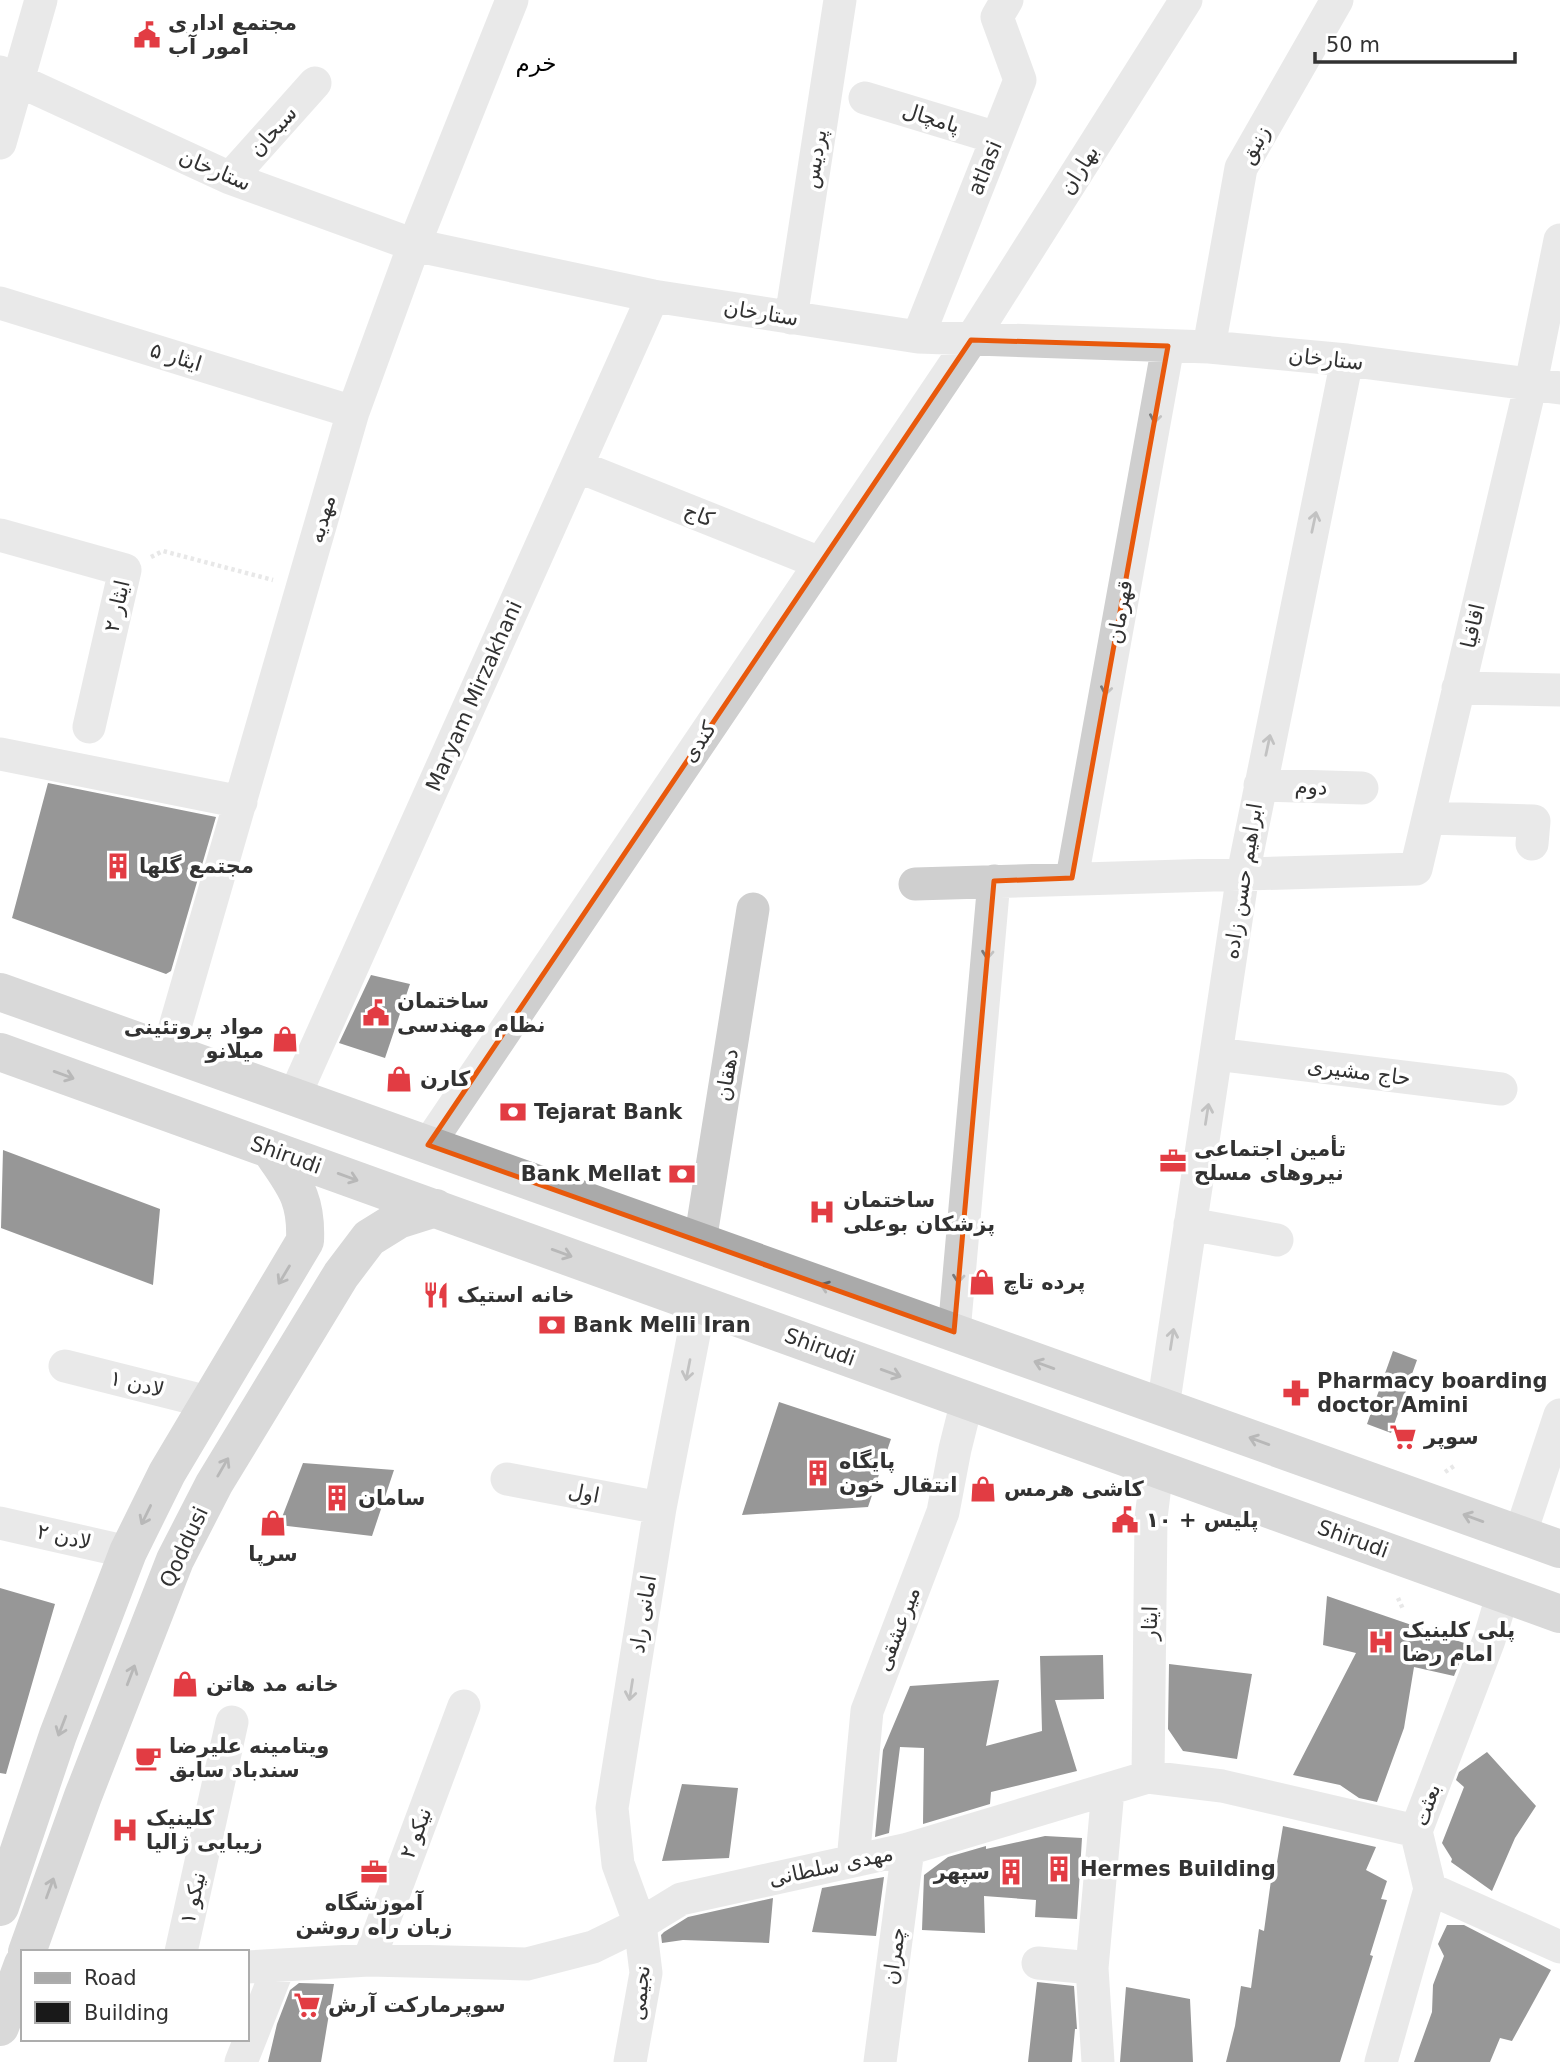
<svg xmlns="http://www.w3.org/2000/svg" width="1560" height="2062" font-family="'DejaVu Sans',Vazirmatn,sans-serif">
	<rect width="100%" height="100%" fill="#fff"/>
	<path fill="#191919" d="M48 783 216 817 171 971 166 974 12 918Z
		M371 975 410 984 385 1058 339 1043Z
		M3 1150 160 1209 153 1285 1 1228Z
		M1393 1351 1417 1360 1391 1433 1367 1424Z
		M779 1402 891 1439 868 1507 742 1515Z
		M303 1463 394 1470 372 1536 279 1525Z
		M0 1588 55 1604 6 1774 0 1773Z
		M1327 1596 1467 1644 1454 1676 1414 1667 1404 1728 1377 1802 1359 1798 1340 1785 1293 1775 1356 1653 1323 1645Z
		M1103 1655 1104 1699 1055 1700 1077 1771 991 1792 990 1804 923 1824 924 1748 900 1747 889 1833 875 1837 883 1750 910 1686 999 1680 986 1746 1042 1731 1040 1656Z
		M1169 1664 1252 1674 1237 1759 1183 1751 1168 1729Z
		M1487 1752 1536 1806 1515 1838 1492 1891 1451 1862 1452 1859 1442 1843 1464 1787 1456 1780 1459 1772Z
		M682 1784 738 1788 729 1858 662 1861Z
		M1283 1826 1376 1847 1366 1870 1387 1881 1381 1899 1387 1900 1370 1955 1373 1956 1340 2062H1226L1235 2026 1241 1986 1251 1988 1259 1929 1264 1931 1272 1873 1275 1874Z
		M1045 1836 1082 1838 1077 1919 1035 1917 1036 1900 984 1896 985 1933 922 1930 924 1875 948 1857 986 1846V1849Z
		M884 1877 876 1936 812 1932 822 1888Z
		M773 1898 769 1943 683 1940 662 1943 661 1935 664 1932 688 1917Z
		M1447 1925H1464L1551 1970 1512 2041 1500 2038 1490 2062H1414L1432 2012 1433 1985 1444 1956 1438 1944Z
		M1037 1982 1074 1986 1077 2029H1075L1072 2062H1028Z
		M299 1983 334 1984 321 2062H268L277 2024 290 1990Z
		M1126 1987 1190 1999 1193 2062H1120Z"/>
	<g fill="none" stroke-linecap="round" stroke-linejoin="round">
		<path stroke="#ccc" stroke-width="4.5" stroke-dasharray="3.5 3.5" stroke-linecap="butt" d="M151 557 163 551 273 580
			M1445 1472 1454 1466
			M1398 1598 1403 1609"/>
		<path stroke="#cfcfcf" stroke-width="33" d="M0 72 230 178 414 245 653 296 918 337 1209 347 1347 360 1560 388
			M865 98 997 138
			M0 143 41 0
			M230 178 315 83
			M0 303 353 412
			M791 318 840 0
			M918 337 1020 80 997 17 1007 0
			M1209 347 1241 168 1337 0
			M577 466 820 563
			M0 535 125 570 89 727
			M1458 688 1560 690
			M0 754 241 802
			M1260 785 1362 788
			M1428 818 1534 821 1532 844
			M1072 878 1168 346
			M915 884 1416 869 1531 383 1560 240
			M168 1051 353 412 414 245 512 0
			M1216 1054 1501 1089
			M294 1097 653 296
			M428 1145 971 340 1186 0
			M1190 1224 1277 1240
			M700 1242 753 909
			M954 1332 994 881
			M65 1366 208 1402
			M1163 1407 1243 874 1347 360
			M507 1479 660 1508
			M0 1523 128 1552
			M1520 1535 1560 1415
			M1148 1777 1151 1518 1157 1469
			M853 1861 867 1711 943 1512 955 1449 967 1401
			M1430 1889 1560 1947
			M181 1952 232 1722
			M369 1960 464 1706
			M1038 1963 1092 1968
			M247 1967 369 1960 527 1964 593 1947 640 1924 681 1899 908 1849 1148 1777 1222 1786 1416 1831
			M241 2062 279 1966
			M630 2062 646 1973 640 1924 618 1864 612 1808 660 1508 700 1303
			M880 2062 908 1849
			M1098 2062 1092 1968 1108 1790
			M1381 2062 1430 1889 1416 1831 1489 1640 1503 1593"/>
		<path stroke="#aaa" stroke-width="38" d="M0 992 1560 1549
			M0 1052 1560 1614
			M0 1907 58 1735 128 1552 167 1473 305 1241C307 1196 293 1184 270 1149
			M27 1952 83 1796 175 1560 214 1484 341 1275 369 1238 398 1220 436 1208
			M0 2027 23 1964"/>
	</g>
	<defs><path id="oneway-shaft" d="M-6 0H5M1.5-3L5.5 0L1.5 3" fill="none" stroke-width="1.6" stroke-linecap="round" stroke-linejoin="round" transform="scale(1.75)"/></defs>
	<g stroke="#797979">
		<use href="#oneway-shaft" transform="translate(1156 413) rotate(100)"/>
		<use href="#oneway-shaft" transform="translate(1314 522) rotate(-78)"/>
		<use href="#oneway-shaft" transform="translate(1107 685) rotate(100)"/>
		<use href="#oneway-shaft" transform="translate(1268 745) rotate(-78)"/>
		<use href="#oneway-shaft" transform="translate(988 949) rotate(95)"/>
		<use href="#oneway-shaft" transform="translate(1207 1114) rotate(-81)"/>
		<use href="#oneway-shaft" transform="translate(959 1273) rotate(95)"/>
		<use href="#oneway-shaft" transform="translate(1172 1339) rotate(-81)"/>
		<use href="#oneway-shaft" transform="translate(688 1370) rotate(101)"/>
		<use href="#oneway-shaft" transform="translate(631 1690) rotate(99)"/>
	</g>
	<g stroke="#626262">
		<use href="#oneway-shaft" transform="translate(64 1075) rotate(20)"/>
		<use href="#oneway-shaft" transform="translate(348 1177) rotate(20)"/>
		<use href="#oneway-shaft" transform="translate(562 1253) rotate(20)"/>
		<use href="#oneway-shaft" transform="translate(284 1275) rotate(121)"/>
		<use href="#oneway-shaft" transform="translate(830 1288) rotate(-160)"/>
		<use href="#oneway-shaft" transform="translate(1044 1365) rotate(-160)"/>
		<use href="#oneway-shaft" transform="translate(891 1373) rotate(20)"/>
		<use href="#oneway-shaft" transform="translate(1259 1441) rotate(-160)"/>
		<use href="#oneway-shaft" transform="translate(223 1467) rotate(-60)"/>
		<use href="#oneway-shaft" transform="translate(146 1515) rotate(116)"/>
		<use href="#oneway-shaft" transform="translate(1473 1518) rotate(-160)"/>
		<use href="#oneway-shaft" transform="translate(131 1675) rotate(-69)"/>
		<use href="#oneway-shaft" transform="translate(62 1726) rotate(111)"/>
		<use href="#oneway-shaft" transform="translate(50 1888) rotate(-70)"/>
	</g>
	<path d="M0 0H1560V2062H0ZM971 340 1168 346 1072 878 994 881 954 1332 428 1145Z" fill="#fff" fill-opacity=".55" fill-rule="evenodd"/>
	<path fill="none" stroke="#e8590c" stroke-width="5" stroke-linejoin="round" d="M971 340 1168 346 1072 878 994 881 954 1332 428 1145Z"/>
	<defs>
		<g id="civic-bare" transform="scale(2.1)"><path d="M-.6-6.5H3V-4.5H.6V-3L4-1V1h2V6H-6V1h2V-1L-.6-3ZM-1.2 2.5V6h2.4V2.5Z" fill="#e23c43" stroke="#fff" stroke-width="2.5" paint-order="stroke"/></g>
		<g id="building-bare" transform="scale(2.1)"><path d="M-4-6H4V6H1V3H-1V6H-4ZM-2.5-4.3h1.7v1.8h-1.7ZM.8-4.3h1.7v1.8H.8ZM-2.5-1h1.7V.8h-1.7ZM.8-1h1.7V.8H.8Z" fill="#e23c43" stroke="#fff" stroke-width="2.5" paint-order="stroke"/></g>
		<g id="shop-bare" transform="scale(2.1)"><path d="M-5-2.5h2.3a2.7 3.5 0 0 1 5.4 0H5L5.5 6h-11ZM-1.5-2.5h3a1.5 2.3 0 0 0-3 0Z" fill="#e23c43" stroke="#fff" stroke-width="2.5" paint-order="stroke"/></g>
		<g id="bank-bare" transform="scale(2.1)"><path d="M-6-4H6V4H-6ZM0-2.3a2.3 2.3 0 1 0 0 4.6a2.3 2.3 0 1 0 0-4.6Z" fill="#e23c43" stroke="#fff" stroke-width="2.5" paint-order="stroke"/></g>
		<g id="office-bare" transform="scale(2.1)"><path d="M-6-3h4V-5.5h4V-3h4V5H-6ZM-1-4.5V-3h2v-1.5ZM-6 0V1H6V0Z" fill="#e23c43" stroke="#fff" stroke-width="2.5" paint-order="stroke"/></g>
		<g id="hospital-bare" transform="scale(2.1)"><path d="M-5-5h3v3.5h4V-5h3V5h-3V1.5h-4V5h-3Z" fill="#e23c43" stroke="#fff" stroke-width="2.5" paint-order="stroke"/></g>
		<g id="restaurant-bare" transform="scale(2.1)"><path d="M-5-6h1v4h1v-4h1v4h1v-4h1v5L-1.5 .5V6h-2V.5L-5-1ZM5-6V6H3V1.5H1.5Q1.5-4 5-6Z" fill="#e23c43" stroke="#fff" stroke-width="2.5" paint-order="stroke"/></g>
		<g id="pharmacy-bare" transform="scale(2.1)"><path d="M-2-6h4v4h4v4h-4v4h-4v-4h-4v-4h4Z" fill="#e23c43" stroke="#fff" stroke-width="2.5" paint-order="stroke"/></g>
		<g id="supermarket-bare" transform="scale(2.1)"><path d="M-6-5.5h2.5l.6 2H6L4.5 2H-2.5L-4.4-4H-6ZM-1.5 3.2a1.3 1.3 0 1 0 .1 0ZM3 3.2a1.3 1.3 0 1 0 .1 0Z" fill="#e23c43" stroke="#fff" stroke-width="2.5" paint-order="stroke"/></g>
		<g id="cafe-bare" transform="scale(2.1)"><path d="M-5.5-4.5H6V0H3Q3 3.5 0 3.5H-2.5Q-5.5 3.5-5.5 0ZM3-3.2v2h1.7v-2ZM-6 4.5H4V6H-6Z" fill="#e23c43" stroke="#fff" stroke-width="2.5" paint-order="stroke"/></g>
	</defs>
	<g fill-rule="evenodd">
		<use href="#civic-bare" x="147" y="35"/>
		<use href="#building-bare" x="118" y="866"/>
		<use href="#civic-bare" x="376" y="1013"/>
		<use href="#shop-bare" x="285" y="1039"/>
		<use href="#shop-bare" x="399" y="1079"/>
		<use href="#bank-bare" x="513" y="1112"/>
		<use href="#office-bare" x="1173" y="1161"/>
		<use href="#bank-bare" x="682" y="1174"/>
		<use href="#hospital-bare" x="822" y="1212"/>
		<use href="#shop-bare" x="982" y="1282"/>
		<use href="#restaurant-bare" x="436" y="1295"/>
		<use href="#bank-bare" x="552" y="1325"/>
		<use href="#pharmacy-bare" x="1296" y="1393"/>
		<use href="#supermarket-bare" x="1403" y="1437"/>
		<use href="#building-bare" x="818" y="1473"/>
		<use href="#shop-bare" x="983" y="1489"/>
		<use href="#building-bare" x="337" y="1498"/>
		<use href="#civic-bare" x="1125" y="1520"/>
		<use href="#shop-bare" x="273" y="1523"/>
		<use href="#hospital-bare" x="1381" y="1642"/>
		<use href="#shop-bare" x="185" y="1684"/>
		<use href="#cafe-bare" x="148" y="1758"/>
		<use href="#hospital-bare" x="125" y="1830"/>
		<use href="#building-bare" x="1059" y="1869"/>
		<use href="#office-bare" x="374" y="1872"/>
		<use href="#building-bare" x="1011" y="1872"/>
		<use href="#supermarket-bare" x="307" y="2005"/>
	</g>
	<g text-anchor="middle" dominant-baseline="central" stroke-width="7" stroke-linejoin="round" paint-order="stroke">
		<g font-size="21" font-weight="bold" fill="#323232" stroke="#fff" text-anchor="start">
			<text x="168" y="23">مجتمع اداری<tspan x="168" dy="24">امور آب</tspan></text>
			<text x="139" y="866">مجتمع گلها</text>
			<text x="397" y="1001">ساختمان<tspan x="397" dy="24">نظام مهندسی</tspan></text>
			<text x="264" y="1027" text-anchor="end">مواد پروتئینی<tspan x="264" dy="24">میلانو</tspan></text>
			<text x="420" y="1079">کارن</text>
			<text x="534" y="1112">Tejarat Bank</text>
			<text x="1194" y="1149">تأمین اجتماعی<tspan x="1194" dy="24">نیروهای مسلح</tspan></text>
			<text x="661" y="1174" text-anchor="end">Bank Mellat</text>
			<text x="843" y="1200">ساختمان<tspan x="843" dy="24">پزشکان بوعلی</tspan></text>
			<text x="1003" y="1282">پرده تاچ</text>
			<text x="457" y="1295">خانه استیک</text>
			<text x="573" y="1325">Bank Melli Iran</text>
			<text x="1317" y="1381">Pharmacy boarding<tspan x="1317" dy="24">doctor Amini</tspan></text>
			<text x="1424" y="1437">سوپر</text>
			<text x="839" y="1461">پایگاه<tspan x="839" dy="24">انتقال خون</tspan></text>
			<text x="1004" y="1489">کاشی هرمس</text>
			<text x="358" y="1498">سامان</text>
			<text x="1146" y="1520">پلیس + ۱۰</text>
			<text x="273" y="1554" text-anchor="middle">سرپا</text>
			<text x="1402" y="1630">پلی کلینیک<tspan x="1402" dy="24">امام رضا</tspan></text>
			<text x="206" y="1684">خانه مد هاتن</text>
			<text x="169" y="1746">ویتامینه علیرضا<tspan x="169" dy="24">سندباد سابق</tspan></text>
			<text x="146" y="1818">کلینیک<tspan x="146" dy="24">زیبایی ژالیا</tspan></text>
			<text x="1080" y="1869">Hermes Building</text>
			<text x="990" y="1872" text-anchor="end">سپهر</text>
			<text x="374" y="1903" text-anchor="middle">آموزشگاه<tspan x="374" dy="24">زبان راه روشن</tspan></text>
			<text x="328" y="2005">سوپرمارکت آرش</text>
		</g>
		<g font-size="21" fill="#323232" stroke="#fff">
			<text transform="translate(931 118) rotate(17)">پامچال</text>
			<text transform="translate(273 131) rotate(-48)">سبحان</text>
			<text transform="translate(1255 145) rotate(-61)">زنبق</text>
			<text transform="translate(815 159) rotate(-81)">پردیس</text>
			<text transform="translate(985 168) rotate(-68)">atlasi</text>
			<text transform="translate(215 170) rotate(23)">ستارخان</text>
			<text transform="translate(1079 170) rotate(-58)">بهاران</text>
			<text transform="translate(761 313) rotate(9)">ستارخان</text>
			<text transform="translate(176 357) rotate(17)">ایثار ۵</text>
			<text transform="translate(1326 359) rotate(6)">ستارخان</text>
			<text transform="translate(699 515) rotate(22)">کاج</text>
			<text transform="translate(322 519) rotate(-74)">مهدیه</text>
			<text transform="translate(117 606) rotate(-77)">ایثار ۲</text>
			<text transform="translate(1120 612) rotate(-80)">قهرمان</text>
			<text transform="translate(1473 626) rotate(-77)">اقاقیا</text>
			<text transform="translate(474 696) rotate(-66)">Maryam Mirzakhani</text>
			<text transform="translate(699 742) rotate(-56)">کندی</text>
			<text transform="translate(1311 787) rotate(2)">دوم</text>
			<text transform="translate(1243 881) rotate(-81)">ابراهیم حسن زاده</text>
			<text transform="translate(1359 1072) rotate(7)">حاج مشیری</text>
			<text transform="translate(727 1075) rotate(-81)">دهقان</text>
			<text transform="translate(286 1155) rotate(20)">Shirudi</text>
			<text transform="translate(820 1347) rotate(20)">Shirudi</text>
			<text transform="translate(137 1384) rotate(14)">لادن ۱</text>
			<text transform="translate(584 1493) rotate(11)">اول</text>
			<text transform="translate(64 1537) rotate(13)">لادن ۲</text>
			<text transform="translate(1353 1539) rotate(20)">Shirudi</text>
			<text transform="translate(184 1547) rotate(-65)">Qoddusi</text>
			<text transform="translate(643 1614) rotate(-81)">امانی راد</text>
			<text transform="translate(1150 1623) rotate(-89)">ایثار</text>
			<text transform="translate(898 1629) rotate(-69)">میرعشقی</text>
			<text transform="translate(1427 1805) rotate(-71)">بعثت</text>
			<text transform="translate(416 1833) rotate(-69)">نیکو ۲</text>
			<text transform="translate(831 1866) rotate(-12)">مهدی سلطانی</text>
			<text transform="translate(193 1898) rotate(-77)">نیکو ۱</text>
			<text transform="translate(894 1956) rotate(-82)">چمران</text>
			<text transform="translate(640 1993) rotate(-84)">نجیمی</text>
		</g>
		<g font-size="23" fill="#000" stroke="#fff">
			<text x="536" y="63">خرم</text>
		</g>
	</g>
	<rect x="21" y="1950" width="228" height="91" fill="#ffffff" stroke="#adadad" stroke-width="2"/>
	<rect x="35" y="1973" width="35" height="10" fill="#aaaaaa" stroke="#adadad" stroke-width="2"/>
	<text x="84" y="1985" font-size="21" fill="#323232">Road</text>
	<rect x="35" y="2002" width="35" height="21" fill="#191919" stroke="#adadad" stroke-width="2"/>
	<text x="84" y="2020" font-size="21" fill="#323232">Building</text>
	<path d="M1315 52v10h200v-10" fill="none" stroke="#323232" stroke-width="3.5"/>
	<text x="1326" y="52" font-size="21" fill="#323232" stroke="#ffffff" stroke-width="5" paint-order="stroke">50 m</text>
</svg>
